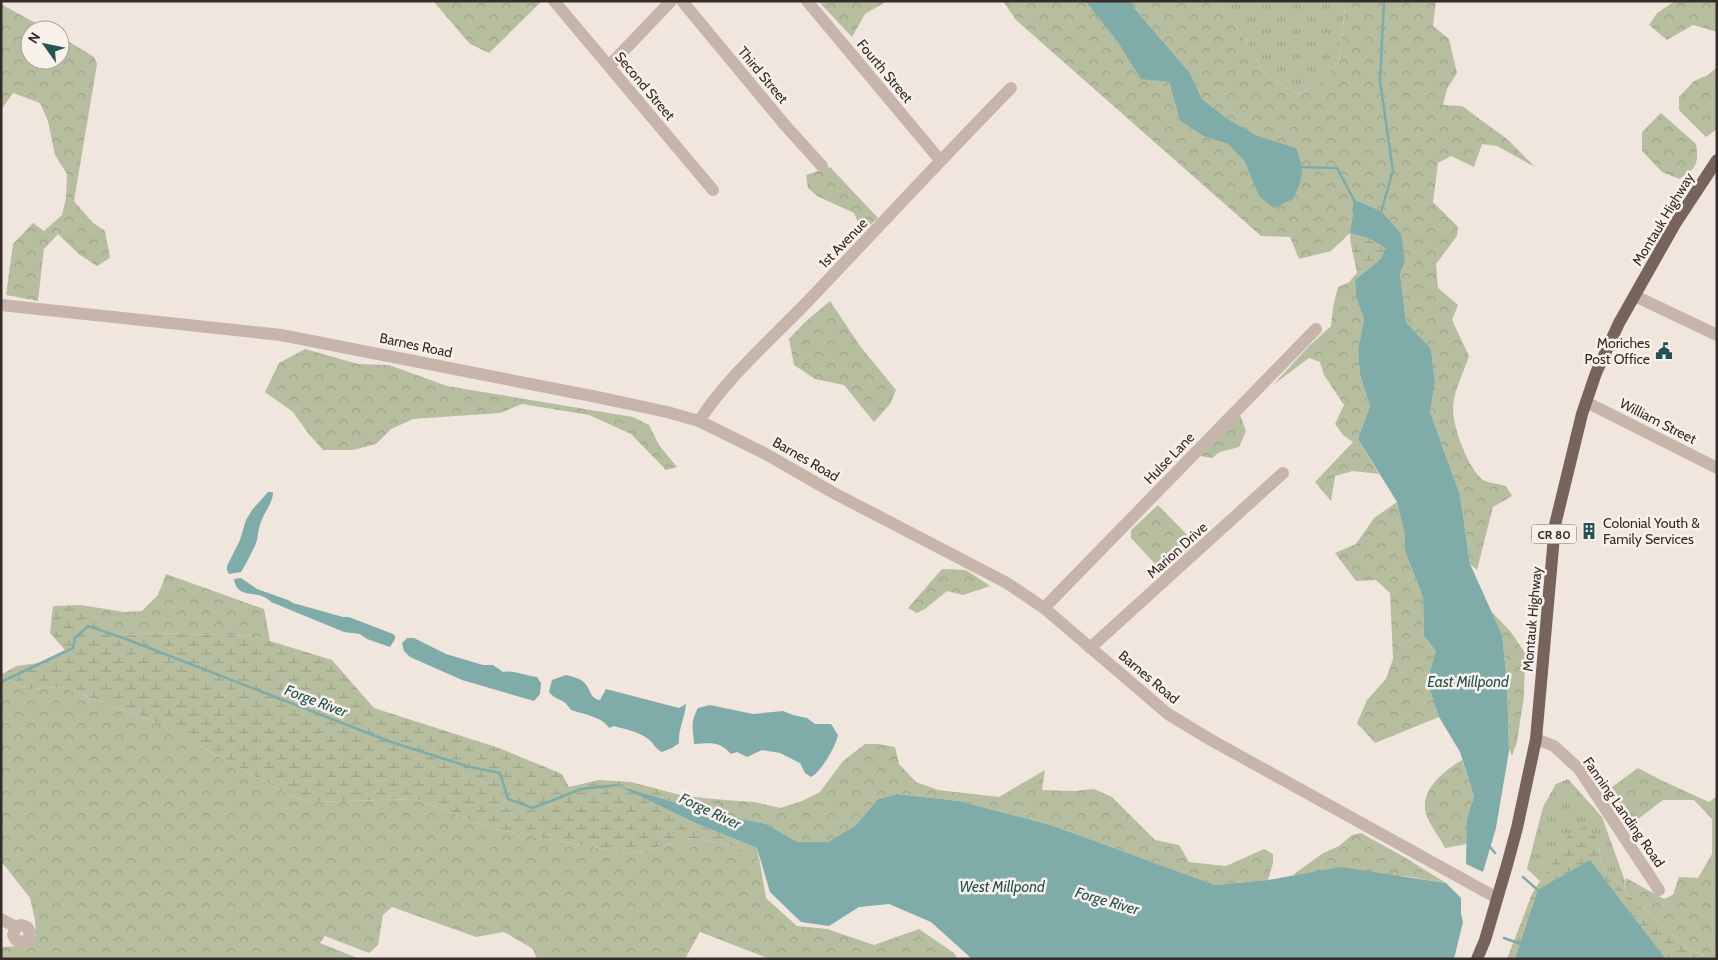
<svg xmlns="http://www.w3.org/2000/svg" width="1718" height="960" font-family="Cabin,sans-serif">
	<defs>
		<pattern id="grass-tufts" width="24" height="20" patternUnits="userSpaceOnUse" patternTransform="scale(1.25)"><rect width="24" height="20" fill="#b6be9f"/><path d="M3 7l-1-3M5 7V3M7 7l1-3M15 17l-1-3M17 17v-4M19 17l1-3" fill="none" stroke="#9da389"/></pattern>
		<pattern id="forest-crowns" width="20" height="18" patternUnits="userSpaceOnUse" patternTransform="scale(1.25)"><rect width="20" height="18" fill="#b6be9f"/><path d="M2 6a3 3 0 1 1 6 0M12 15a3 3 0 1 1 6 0" fill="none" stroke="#9da389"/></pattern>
		<pattern id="wetland-marsh" width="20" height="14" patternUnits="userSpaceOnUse" patternTransform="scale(1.25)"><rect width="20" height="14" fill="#b6be9f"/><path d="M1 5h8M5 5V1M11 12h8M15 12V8" fill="none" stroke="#9da389"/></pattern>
	</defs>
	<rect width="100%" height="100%" fill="#f0e6de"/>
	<path fill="url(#grass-tufts)" d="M1218 1H1341L1345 9 1339 62 1321 82 1298 94 1265 74 1246 41Z
		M1568 779 1602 817 1625 881 1624 891 1601 862 1599 844 1570 834 1540 881 1527 869 1543 807 1556 784Z"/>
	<path fill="url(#forest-crowns)" d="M433 1H542L489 53 470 44Z
		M818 1H887L865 14 852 37Z
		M1003 1H1085L1117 41 1141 78 1169 82 1180 121 1205 137 1228 144 1245 162 1251 173 1296 148 1256 135 1228 119 1202 99 1190 73 1135 9 1131 1H1218L1246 41 1265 74 1298 94 1321 82 1339 62 1345 9 1341 1H1436L1433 26 1449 39 1457 73 1447 89 1443 105 1462 106 1507 139 1535 167 1497 146 1482 144 1474 167 1451 156 1438 163 1433 202 1458 227 1457 236 1436 264 1438 288 1458 305 1452 320 1469 356C1464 372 1453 392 1453 409 1453 427 1468 469 1483 480 1489 483 1499 484 1506 486L1512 496 1493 507 1477 570 1470 564 1460 495 1430 412 1435 383 1431 349 1406 322 1400 274 1405 262 1400 234 1381 211 1353 199V213L1350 233 1331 251 1299 259 1290 237 1261 236 1016 20Z
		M1675 1H1717V32L1693 25 1667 40 1649 25 1657 13Z
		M1 4 48 30H30V60H60V36L94 57 97 64 74 201 92 222 105 231 110 258 97 266 80 255 58 234 44 249 38 301 6 295 13 244 33 223 44 231 62 215 66 198 67 174 55 155 48 121 40 103 13 93 1 110Z
		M1717 67V129L1706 137 1679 110V97L1694 81 1708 75Z
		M1661 113 1696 144C1699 164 1696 169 1679 179L1662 172 1642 151V132Z
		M830 167 878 218 862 232 854 213 817 196 808 188 806 175Z
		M1355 280 1356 297 1364 319 1358 350 1360 375 1370 406 1358 439 1379 474 1353 471 1335 476 1331 501 1315 482 1353 442 1343 435 1335 424 1344 405 1324 375 1320 362 1309 358 1273 385 1309 346 1331 326 1333 307 1338 287Z
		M830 301 860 346 896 390 890 404 874 422 844 385 815 379 794 365 789 339 804 323Z
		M305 349 358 364 389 365 447 386 633 417 649 425 659 445 677 467 666 470 631 434 589 415 522 404 500 413 413 419 391 429 376 444 353 450H323L308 433 293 412 265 392 279 363Z
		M1240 415 1246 431 1239 447 1220 452 1212 458 1200 456Z
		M1397 502 1405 536V551L1423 596 1424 636 1436 651 1427 681 1439 717 1375 743 1357 723 1367 700 1386 679 1393 659 1390 593 1376 580 1356 581 1335 553 1356 544 1374 518Z
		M1158 505 1192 540 1191 548 1168 565 1158 567 1131 538V530Z
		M942 569 966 570 990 586 963 595 947 591 925 609 917 613 908 608Z
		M166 574 264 609 270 641 254 636 155 633 121 635 81 605 124 612 142 611 158 595Z
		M1491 611 1511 632 1525 653 1524 696 1517 742 1512 756 1509 748 1507 681 1502 635Z
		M1 677 27 689 62 687 155 722 286 793 309 802 416 799 494 829 631 854 694 838 738 847 760 863 766 898 797 926 827 929 874 945 919 929 954 953 958 959H770L700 932 685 959H537L533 949 504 932 476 937 392 907 383 915 378 945 369 953 325 936 320 943 360 959H1V947L22 946 36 936 35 920 30 898 5 866 1 863Z
		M865 744H878L895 747 899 764 916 782 938 790 999 797 1045 770 1042 790 1075 791 1094 789 1112 797 1155 840 1179 845 1189 862 1226 866 1264 849 1273 854V863L1268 880 1215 885 1051 825 959 801 897 794 878 799 856 825 828 842H796L766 824 704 811 725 800 754 802 780 808 802 801 820 792 843 761Z
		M1462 760 1474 797 1467 818V844L1445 848C1439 837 1430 825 1426 814 1419 790 1445 770 1462 760Z
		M1638 768 1661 780 1709 802 1717 796V955H1705L1688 949 1624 891 1626 878 1664 899 1673 895 1679 877 1698 878 1712 854V819L1694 800H1663L1629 826 1612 787Z
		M1361 833 1404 857 1446 883 1404 876 1293 875 1323 853 1339 846 1352 835Z"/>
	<path fill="url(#wetland-marsh)" d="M1350 233 1368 238 1387 248 1382 259 1355 280 1348 283 1357 273C1355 259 1350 247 1350 233Z
		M81 605 121 635 155 633 254 636 332 660 374 708 499 748 562 774 569 787 599 780 631 782 684 796 725 800 704 811 621 786 695 823 757 848 760 863 738 847 694 838 631 854 494 829 416 799 309 802 286 793 155 722 62 687 27 689 1 677V675L16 666 39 663 65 650 50 633 53 606Z
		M1589 826 1599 844 1601 862 1624 891 1688 949 1705 955H1717V959H1666L1590 860 1515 959H1507L1532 894 1570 833Z"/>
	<path fill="#7faba9" d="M1085 1H1131L1135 9 1190 73 1202 99 1228 119 1256 135 1296 148C1305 171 1303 178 1293 199L1274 208 1259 196 1245 162 1228 144 1205 137 1180 121 1169 82 1141 79 1117 41Z
		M1353 199 1381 211 1401 234 1405 262 1400 274 1406 322 1431 349 1435 383 1430 412 1460 495 1470 564 1502 635 1507 681 1509 751 1496 828 1483 872 1466 864 1467 818 1474 797 1460 752 1439 717 1427 681 1436 651 1424 636 1423 597 1405 551V536L1397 502 1358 439 1370 406 1360 375 1358 350 1364 319 1356 297 1355 280 1381 259 1386 248 1368 238 1350 233 1353 213Z
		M268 492H273C273 504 263 513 260 525 258 530 258 535 257 540 256 545 244 568 241 572L229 574 227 570V566L240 540 246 520 252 510Z
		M241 578 257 589 288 600 293 603 343 617H349L393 634 395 636V639L390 647 367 639 360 634 344 632 271 602C269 600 267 598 264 597 252 591 237 598 234 579Z
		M407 638H414L446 654 483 665H493L503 672C515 670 525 676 537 677L541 683 540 694 534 701 462 680 410 657 404 651 402 643Z
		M566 675C571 676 577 678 581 680 591 686 589 699 600 700L606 689 679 708 686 704C685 718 678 729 679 743L672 748 662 752C655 749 654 743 648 739 640 732 624 729 614 726L609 728C603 717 583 714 571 710 563 697 557 702 549 692L552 680Z
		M710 705 753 714 783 711 793 715 807 718 815 724H831L838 735C836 746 821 772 811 777L805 773 800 763 780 753 762 750 747 757 737 752 731 754C719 741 712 743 694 744 693 727 690 723 698 708Z
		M617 785 704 811 766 824 797 842H828L856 825 878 799 897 794 959 801 1051 825 1215 885 1268 880 1340 867 1446 883 1461 898V913L1463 922 1454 959H972L931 922 889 904 859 907 829 926 801 922 770 892 757 848 695 823Z
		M1590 860 1666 959H1515L1538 890Z"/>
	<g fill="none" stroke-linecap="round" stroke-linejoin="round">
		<path stroke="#7faba9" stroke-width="2.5" d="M1299 167 1337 168 1354 200
			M1381 212 1393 171 1380 81 1384 1
			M1 682 73 648 75 638 88 626 126 639 391 742 470 767 500 773 508 799 533 808 581 789 618 785
			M1490 847 1495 853
			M1523 877 1540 892
			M1504 938 1521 944"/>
		<path stroke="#c7b5ab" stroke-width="12" d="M554 1 713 190
			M682 1 784 124 822 166
			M807 1 940 160
			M609 66 671 1
			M1635 296 1717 335
			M1 305 281 335 597 397 667 412 699 421 764 453 832 492 1007 583 1044 608 1168 714 1211 740 1497 898
			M1586 402 1717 468
			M699 421C729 375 772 339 809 300 877 229 943 157 1011 88
			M1044 608 1316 329
			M1090 648 1283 473
			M1536 739 1554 746 1579 769 1659 890
			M1 919 16 927 21 925 27 927 30 932 28 940 23 942 16 940 13 935 16 927"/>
		<path stroke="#76635c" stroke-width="12" d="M1477 959 1485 940 1507 865 1517 828 1536 739 1555 525 1582 414 1596 373 1619 323 1675 224 1717 160"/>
	</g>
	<defs>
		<g id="civic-bare" transform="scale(1.35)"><path d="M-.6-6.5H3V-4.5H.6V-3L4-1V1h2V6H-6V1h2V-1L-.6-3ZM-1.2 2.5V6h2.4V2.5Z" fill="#235353" stroke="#f8f0ea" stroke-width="2.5" paint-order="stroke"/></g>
		<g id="building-bare" transform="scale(1.35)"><path d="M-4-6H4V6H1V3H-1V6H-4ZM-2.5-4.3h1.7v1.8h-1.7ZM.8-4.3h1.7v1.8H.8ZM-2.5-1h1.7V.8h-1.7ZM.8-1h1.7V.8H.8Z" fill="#235353" stroke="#f8f0ea" stroke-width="2.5" paint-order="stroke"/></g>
	</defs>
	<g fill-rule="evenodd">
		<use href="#civic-bare" x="1664" y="351"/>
		<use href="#building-bare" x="1589" y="531"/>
	</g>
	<g text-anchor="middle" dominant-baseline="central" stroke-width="5" stroke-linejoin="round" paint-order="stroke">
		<rect fill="#f8f0ea" stroke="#706763" stroke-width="1" x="1531.5" y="524.5" width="45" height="19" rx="4"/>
		<g font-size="12" font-weight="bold" fill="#352c29">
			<text x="1554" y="534">CR 80</text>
		</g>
		<g font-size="14" fill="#352c29" stroke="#f8f0ea">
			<text transform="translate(885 71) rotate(50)">Fourth Street</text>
			<text transform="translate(763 75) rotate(50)">Third Street</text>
			<text transform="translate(645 86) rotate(50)">Second Street</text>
			<text transform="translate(1663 219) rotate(-59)">Montauk Highway</text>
			<text transform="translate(843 243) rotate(-46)">1st Avenue</text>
			<text transform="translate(416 345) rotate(12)">Barnes Road</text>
			<text transform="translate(1658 421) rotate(27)">William Street</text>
			<text transform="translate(1169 458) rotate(-46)">Hulse Lane</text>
			<text transform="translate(806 459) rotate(30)">Barnes Road</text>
			<text transform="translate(1177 550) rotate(-42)">Marion Drive</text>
			<text transform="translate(1532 619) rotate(-85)">Montauk Highway</text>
			<text transform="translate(1149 677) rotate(40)">Barnes Road</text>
			<text transform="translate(1624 812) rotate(55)">Fanning Landing Road</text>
		</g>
		<g font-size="14" fill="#352c29" stroke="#f8f0ea" text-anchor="end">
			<text x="1650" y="343">Moriches<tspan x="1650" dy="16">Post Office</tspan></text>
			<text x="1603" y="523" text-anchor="start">Colonial Youth &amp;<tspan x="1603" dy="16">Family Services</tspan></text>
		</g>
		<g font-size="15" font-style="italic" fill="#235353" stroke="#f8f0ea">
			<text x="1468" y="682">East Millpond</text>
			<text transform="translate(316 701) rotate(21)">Forge River</text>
			<text transform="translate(710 811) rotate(25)">Forge River</text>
			<text x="1002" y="887">West Millpond</text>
			<text transform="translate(1107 901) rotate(16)">Forge River</text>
		</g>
	</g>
	<rect width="1718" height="960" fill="none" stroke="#352c29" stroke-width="5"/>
	<g transform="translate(45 45) rotate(303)"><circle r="24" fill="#f8f0ea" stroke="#aaa29d"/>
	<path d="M0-4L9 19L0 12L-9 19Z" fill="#235353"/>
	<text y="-8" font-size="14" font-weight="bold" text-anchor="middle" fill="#352c29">N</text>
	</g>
</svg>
